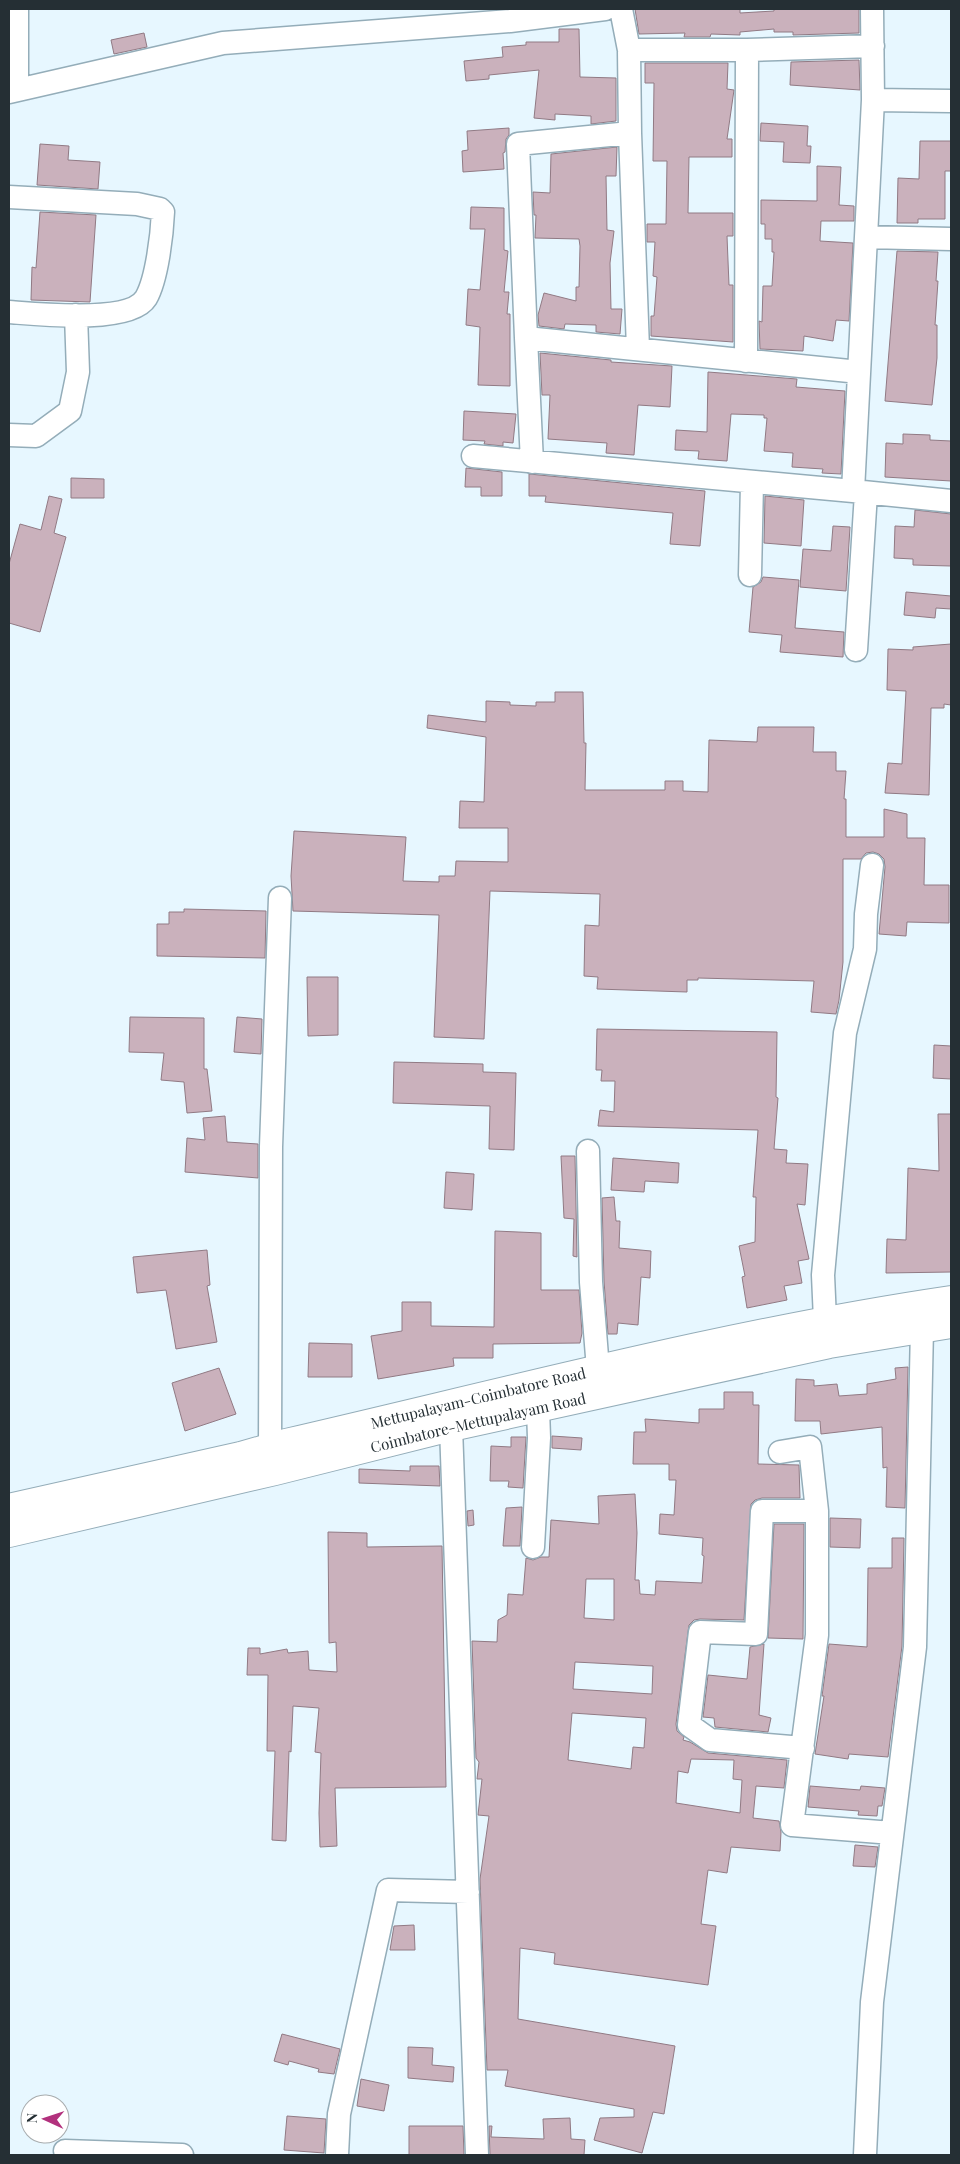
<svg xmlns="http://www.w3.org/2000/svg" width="960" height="2164" font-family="'Playfair Display',serif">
	<rect width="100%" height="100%" fill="#e7f7ff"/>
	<path fill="#cab1bc" stroke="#917a84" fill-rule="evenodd" d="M635 9H740V13L774 11V9H859V33L793 35V32H774V29L740 32V35L711 34 710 37H684L685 33 639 34Z
		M559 29H579L580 77 616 78V121L591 124V116L555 114V120L534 118 539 70 489 75V79L466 81 464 61 503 57 502 47 526 45V42H559Z
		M144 33 147 47 114 54 111 40Z
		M859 60 860 90 790 85 791 62Z
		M645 63H728L727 89 734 90 727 139H732V157H689L688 213H733V236H727L729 285H733V342L651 336V316H654L657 277 653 276 655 242H647V224H666L667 161H653L654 83H645Z
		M761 123 808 126 807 146H811L810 163 783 162 784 142 760 141Z
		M509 128V135L506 139 505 152 503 153 504 169 463 172 462 151 468 150 467 131Z
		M920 141H951V171H945V219H918V223H897L898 178 919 179Z
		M40 144 69 146 68 160 100 162 98 189 37 185Z
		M617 147 616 176H606L607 230 614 231 610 263 611 309H622L620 334 596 332V325L565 324 564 329 539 326 538 315 544 293 576 301V287H579L580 246 579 239 535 238 536 215H534L533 192 550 193 551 154Z
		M817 166 841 167 839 205 854 206V221H821L820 241 853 243 849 321 836 320 833 341 804 336 803 351 760 349 759 321 762 322 763 286H772L774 252H772V239H765V224H761V200L817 201Z
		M471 207 504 208V250L508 251 504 292H509L507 314H510V386L478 385 480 327 466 325 468 289 480 290 485 229H470Z
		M40 212 96 215 90 302 31 300 32 267 36 268Z
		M897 251 938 252 936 281H938L935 325H937V358L932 405 885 401Z
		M540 353 611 360V362L672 366 670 407 638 405 634 455 606 453 607 443 548 439 550 395H542Z
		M708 372 797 379 796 387 845 391 841 474 822 473 823 469 792 467 793 453 764 451 767 418H764V415L731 414 727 461 698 459 699 451 675 450 676 430 707 432Z
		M464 411 516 414 513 443 503 442V446L484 444 485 441 463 440Z
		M903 434 930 435V440L951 441V481L885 477 886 443 903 444Z
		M466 468 502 472V496H481V487H465Z
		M529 474 705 491 700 546 670 544 673 513 545 502 546 496H529Z
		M71 478 104 479V498H71Z
		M49 496 62 499 54 533 66 537 40 632 9 623V564L20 524 41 530Z
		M765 496 804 500 801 546 764 543Z
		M915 510 951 514V566L913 565V559L894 558 895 526 914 527Z
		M833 526 850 527 846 591 800 587 803 549 831 551Z
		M763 577 799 580 795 628 844 632 843 657 780 652 782 635 749 632 753 587 761 582Z
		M906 592 951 596V609L936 608 935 618 904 615Z
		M951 644V705L944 704V708H931L929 795 885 793 888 763 902 764 906 691 887 690 888 649 913 650V647Z
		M555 692H583L584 743H586L585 790H665V781H683V791L708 792 709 740 757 742 758 727H814L813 752H836V771H846L844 799H846V837H884V809L907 814V838H925L924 885H949V923L907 922 906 936 879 934 885 867 884 859 879 854 873 852 866 853 861 859H843V962L839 1000 836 1014 811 1012 814 981 698 978V980H687V992L597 989 598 977 584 976 585 925 599 926 600 894 490 891 484 1039 434 1037 439 915 293 911 291 876 294 831 406 837 403 881 439 882V876H455L456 861 508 862V828H459L460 801 484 802 486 737 427 728 428 715 486 722V701L510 702V705L536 706V702H555Z
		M184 909 266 911 265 958 157 956V924H169V912H184Z
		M307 977H338V1035L308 1036Z
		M130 1017 204 1018V1069H207L212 1111 187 1113 184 1082 161 1080 164 1053 129 1052Z
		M237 1017 262 1019 261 1054 234 1052Z
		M597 1029 777 1032 776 1097 778 1098 774 1149 787 1150 786 1163 808 1164 805 1205 797 1204 809 1259 798 1261 802 1283 784 1286 787 1300 747 1308 742 1277 745 1276 739 1246 755 1242 756 1197H753L758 1130 598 1126 600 1110 614 1112 615 1081H601L602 1070H596Z
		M934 1045 951 1046V1079L933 1078Z
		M394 1062 483 1064V1072L516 1073 514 1150 489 1149 490 1106 393 1103Z
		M938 1114H951V1272L886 1273 887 1239 906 1240 908 1168 939 1171Z
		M225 1116 227 1142 258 1144V1178L185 1172 187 1138 205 1140 203 1118Z
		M561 1156H575L577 1257 573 1256 574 1219 564 1218Z
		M613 1158 679 1163 678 1183 645 1181 644 1192 611 1190Z
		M446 1172 474 1174 472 1210 444 1208Z
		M614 1197 616 1221H620L619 1248 651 1251 650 1278 641 1277 638 1325 618 1323 617 1334H608L604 1281 602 1198Z
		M495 1231 541 1233V1290H579L582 1333 580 1343 493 1344V1358H453L454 1366 378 1379 371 1336 402 1331V1302H431V1326L494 1327Z
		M207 1250 210 1285 207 1286 217 1342 176 1349 166 1290 137 1293 133 1257Z
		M309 1343 352 1344V1377H308Z
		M908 1367 905 1508 886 1507 887 1467 883 1468 882 1427 821 1434 820 1421H795L796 1379 814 1380V1386L837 1384 839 1396 867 1394V1384L896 1379 895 1368Z
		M219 1368 236 1414 185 1431 172 1383Z
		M724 1392H753V1405H759L758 1464 799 1465 800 1498H762L755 1500 751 1504 744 1620 700 1619 694 1620 689 1625 676 1724 677 1731 684 1737 683 1740 690 1742 708 1753 787 1760 784 1788 756 1786 753 1818 779 1821 781 1832 780 1851 731 1847 727 1873 708 1870 701 1924 716 1926 708 1985 554 1964 555 1953 520 1948 518 2019 675 2046 664 2114 653 2112 642 2153 594 2140 600 2118 634 2117V2109L505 2086 508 2070H487L480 1879 489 1816 478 1815 482 1779H477L479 1762 476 1758 472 1641 497 1642 498 1620 507 1615 508 1594 523 1595 526 1558 533 1560 541 1557H549L551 1520 599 1524 598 1496 635 1494 637 1533 635 1580H639L640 1594 655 1595 656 1581 702 1583 704 1556 702 1555 703 1538 659 1534 660 1514 674 1515 676 1480H669V1464H633L634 1432H646L645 1419 699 1423V1409H724ZM586 1579H614V1620L584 1618ZM575 1662 653 1666 652 1694 573 1689ZM572 1713 646 1718 644 1748 633 1747 631 1769 568 1760ZM691 1759 734 1760 733 1779 742 1780 740 1813 676 1803 678 1771 688 1773Z
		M552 1436 582 1438 581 1450 552 1448Z
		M511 1437H526L523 1488 508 1487 509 1481H490L491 1446 511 1447Z
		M410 1466H439L440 1486 359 1483V1469L410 1471Z
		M522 1507 520 1546H503L506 1508Z
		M473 1510 474 1525 468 1526 467 1511Z
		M830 1518 861 1519 860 1548 830 1547Z
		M774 1524H804L803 1639 768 1638Z
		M328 1532 367 1533V1547L442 1546 446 1787 335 1788 337 1846 320 1847 319 1813 321 1753 315 1752 319 1708 293 1706 291 1752 289 1751 286 1841 272 1840 275 1751H267L268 1675H247L248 1648H260V1654L287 1649 288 1653 308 1651 309 1670 337 1672 336 1642 329 1643Z
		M892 1538H904L902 1646 888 1757 849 1754 848 1759 815 1754 824 1696H822L829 1644 867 1647 868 1568H892Z
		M764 1644 759 1715 771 1718 768 1732 715 1727 714 1718 703 1717 708 1675 747 1679 750 1647Z
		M810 1786 860 1790 861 1786 885 1788 882 1806H878L877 1816 858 1815 859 1811 808 1807Z
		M855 1845 878 1847 875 1867 853 1866Z
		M414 1925 415 1950H390L394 1926Z
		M282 2034 340 2049 334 2074 318 2072 319 2069 289 2061 288 2065 274 2061Z
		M408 2047 433 2048 432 2065 454 2067 453 2082 408 2078Z
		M361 2079 389 2085 384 2111 357 2106Z
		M287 2116 326 2119 324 2153 284 2150Z
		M570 2118 571 2139 585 2140 584 2155H490L489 2126H492L491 2137 544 2139 543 2119Z
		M409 2126H463L464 2155H409Z"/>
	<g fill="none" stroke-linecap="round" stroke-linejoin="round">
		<g stroke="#94adb9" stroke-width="25">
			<path id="minor" d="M17 9V90
				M621 9 629 50 630 133 518 144 526 338 859 372
				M872 9 873 100 853 491 951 501
				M629 50H747L873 46
				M9 92 223 43 510 21 605 9
				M873 100 951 101
				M630 133 638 349
				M9 197 137 204 160 209 163 212C162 234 157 279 146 298 130 324 37 314 9 312
				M866 237 951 239
				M526 338 532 462
				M746 361 747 50
				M9 435 36 436 70 411 78 372 76 315
				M473 456 853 491
				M750 575 752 483
				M856 650 866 493
				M588 1151 591 1282 598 1369
				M825 1320 823 1275 845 1033 865 949 866 914 872 865
				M451 1427 477 2155
				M780 1452 810 1447 817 1511V1635L792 1825 892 1833
				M273 1464 270 1448 271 1147 280 898
				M533 1547 539 1438 538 1409
				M803 1748 710 1740 689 1725 700 1632 756 1634 762 1511H817
				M65 2151 182 2155
				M337 2155 339 2114 388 1890 468 1892
				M865 2155 872 2002 915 1647 922 1328"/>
		</g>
		<g stroke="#94adb9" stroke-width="30">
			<g id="highway">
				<path id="s1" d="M9 1508 241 1456 286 1443C507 1392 727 1333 951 1300"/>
				<path id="s2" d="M9 1533 275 1471 451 1427 829 1344 951 1324"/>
			</g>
		</g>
		<use href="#minor" stroke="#fff" stroke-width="22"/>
		<use href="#highway" stroke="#fff" stroke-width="28"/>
	</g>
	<g text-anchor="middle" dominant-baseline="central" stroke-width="4.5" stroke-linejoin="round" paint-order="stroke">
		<g font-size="15" fill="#252f34" stroke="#fff">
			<text stroke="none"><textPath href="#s1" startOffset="482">Mettupalayam-Coimbatore Road</textPath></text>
			<text stroke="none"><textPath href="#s2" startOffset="482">Coimbatore-Mettupalayam Road</textPath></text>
		</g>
	</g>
	<rect width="960" height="2164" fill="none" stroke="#252f34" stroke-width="20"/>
	<g transform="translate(45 2119) rotate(273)"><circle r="24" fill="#ffffff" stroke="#a8acae"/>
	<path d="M0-4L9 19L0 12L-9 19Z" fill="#b2317d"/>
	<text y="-8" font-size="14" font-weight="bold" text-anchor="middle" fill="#252f34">N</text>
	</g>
</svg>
